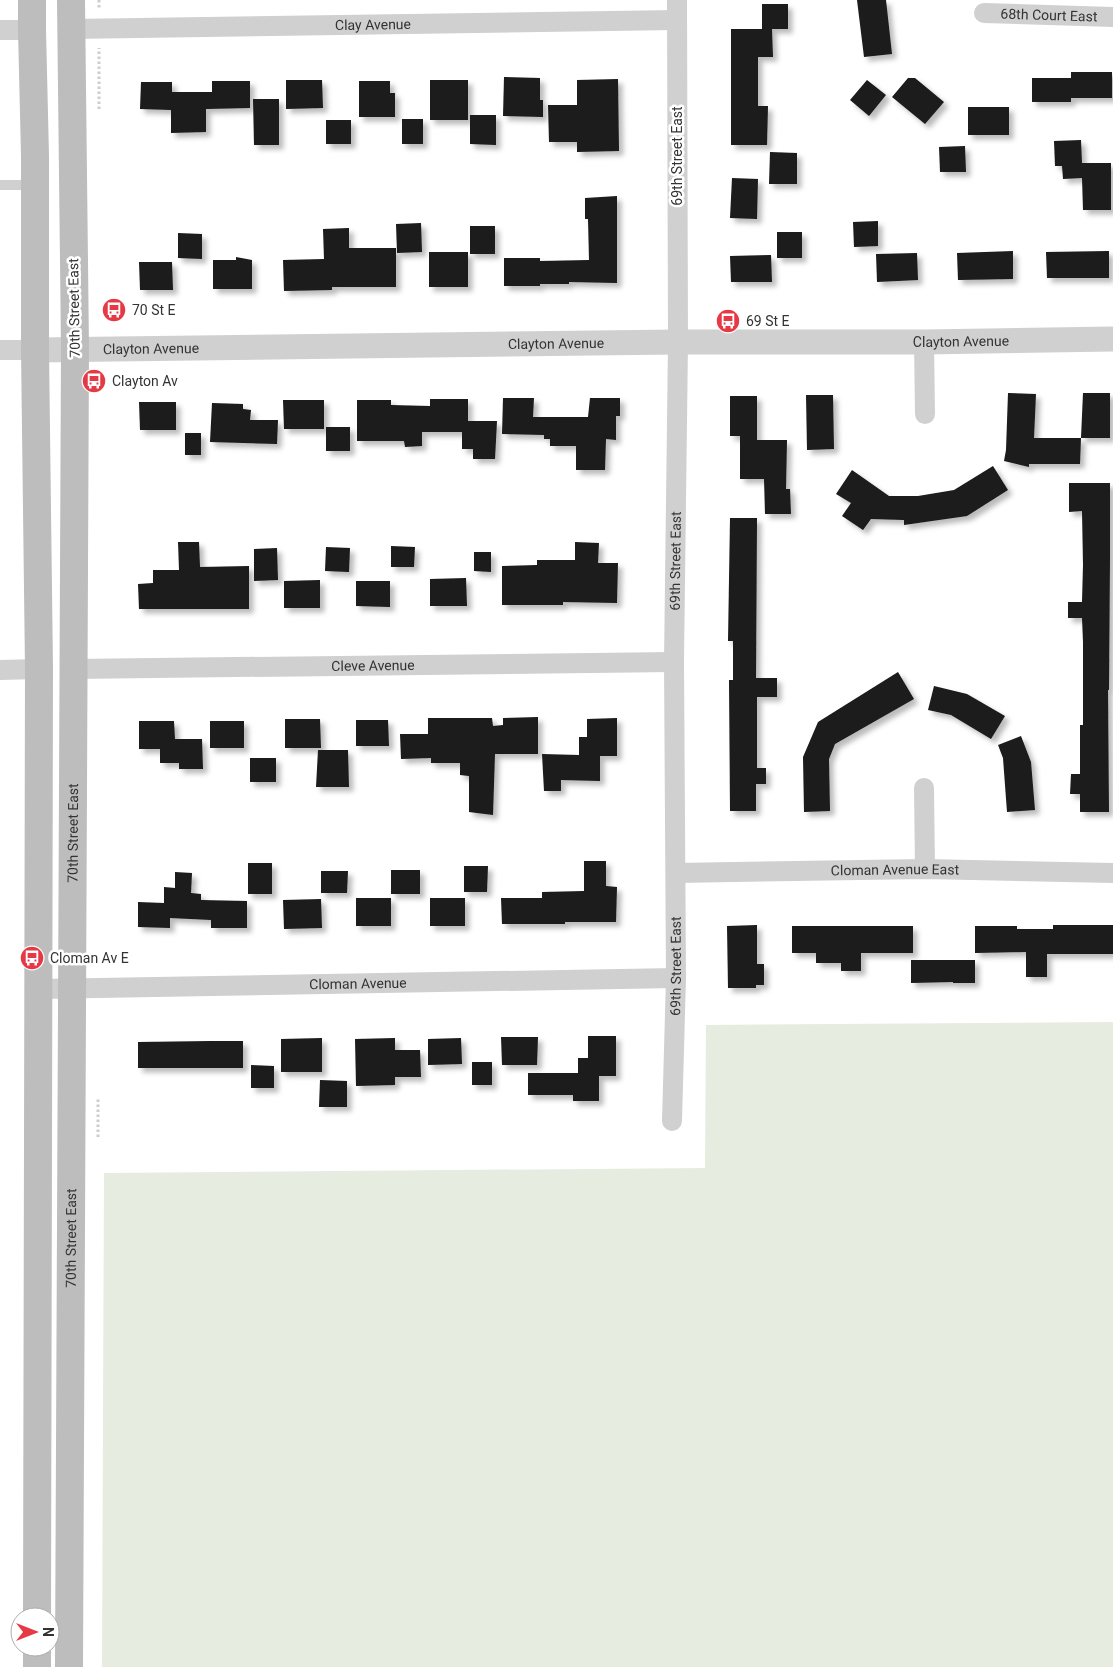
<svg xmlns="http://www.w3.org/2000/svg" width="1113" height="1667" font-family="Roboto,sans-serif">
	<defs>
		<filter id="shadow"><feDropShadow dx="4.5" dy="4.5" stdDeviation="2.5" flood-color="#0004"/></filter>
	</defs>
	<rect width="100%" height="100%" fill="#fff"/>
	<path fill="#e6ecdf" d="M1113 1022V1667H102L104 1173 705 1168 706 1025Z"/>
	<path fill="#1a1a1a" filter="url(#shadow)" d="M857 0H886L892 54 864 57Z
		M762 4H788V29H772L773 57H758V106H768L767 145H731V29H762Z
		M1071 72H1112V98H1071V102H1032V78H1071Z
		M504 77 540 78V100H543V117L503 116Z
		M908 78H915L944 102 925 124 892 97Z
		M618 79 619 151 577 152V142H549L548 105H577V80Z
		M286 80H322L323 108 286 109Z
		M430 80H468V120H430Z
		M867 80 886 95 869 116 850 100Z
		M212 81H250V108L206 109V132L171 133V110L140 109 141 82H172V92H212Z
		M359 81H390V93H395V117H359Z
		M253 99H279V145H254Z
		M968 107H1009V135H968Z
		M470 115H496V145L470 144Z
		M402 119H423V144H402Z
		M326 120H351V144H326Z
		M1081 140 1082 163H1111V210H1083L1082 178 1063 179 1062 166H1055L1054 141Z
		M965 146 966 172H940L939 147Z
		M770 152 797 153V184H769Z
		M732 178 758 179 757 219 730 218Z
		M617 196V283L569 282V284H540V286H504V258H540V261L589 260 588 219H585V198Z
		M878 221V246L854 247 853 222Z
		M421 223 422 252 397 253 396 224Z
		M470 226H495V254H470Z
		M349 228V248H396V287H332V290L284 291 283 260 324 259 323 229Z
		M777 232H802V258H777Z
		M178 233 202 234V259L178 258Z
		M1013 251V279L958 280 957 253Z
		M1109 251V278H1047L1046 252Z
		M429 252H468V287H429Z
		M917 253 918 280 877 282 876 254Z
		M771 255 772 282H731L730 256Z
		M236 257 252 260V289H213V260H236Z
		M139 262H172L173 290H140Z
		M1008 393 1036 394 1034 438H1081L1080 464H1029V467L1004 461 1006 450Z
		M1083 393H1110V438H1081Z
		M806 395H833L834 449 807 450Z
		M730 396H757V440H787L786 489H790L791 514H765L764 479H740V436H730Z
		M503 398H534L533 417H588L590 398H620V416H616V440L606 439 605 470H576V446H550V439H544V435L502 434Z
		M430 399H468V421H497L495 459H473V449H462V432H422V446L405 447 404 441H357V400H391V405L430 406Z
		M283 400H324V429H284Z
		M139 402H176V430H140Z
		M212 403 243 404V409L251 410 250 420H278L277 444 210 442Z
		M326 427H350V451H326Z
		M185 433H201V455H185Z
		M993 466 1008 490 967 516 904 525V520L871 519 863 530 842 516 851 503 836 494 852 470 889 496H918L954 490Z
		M1069 483H1110V556L1109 690H1108L1109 812H1080V794H1070L1071 774H1080V725H1083V642L1082 618H1068V602H1082L1083 565 1082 511 1069 512Z
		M730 518H757L756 678H777V697H757V768H766V784H756V811H730L729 680H733V641H728Z
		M178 542H199L200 567 249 566V609H139L138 584 153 583V570H179Z
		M575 542 599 543 598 563H618L617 603 563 602V605H502V566L537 565V560H575Z
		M391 546 415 547 414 567H391Z
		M326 547 350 548 349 572 325 571Z
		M277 548 278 580 254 581V549Z
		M474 552H491V572L474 571Z
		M466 578 467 606H430V579Z
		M320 580V608H284V581Z
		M356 581H390V607L356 606Z
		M898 672 914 699 835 744 829 759 830 811 804 812 803 757 818 722Z
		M934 686 967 694 1005 716 991 739 951 715 928 710Z
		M538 717V754H495L493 815 469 812V776L460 775V763H431V758L401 759 400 734H428V718H492L493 726 503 725V718Z
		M617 718V756H600V781L561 780V791H544L542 754 579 755V737H587V719Z
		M285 719H320L321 748H285Z
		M356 720H388L389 746H356Z
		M139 721H174L175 739H202L203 769H179V763H160V749H139Z
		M210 721H244V748H210Z
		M1021 736 1031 762 1035 810 1007 812 1003 758 998 745Z
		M318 750H348L349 787H316Z
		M250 758H276V782H250Z
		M584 861H606V886L617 887 616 922H565V924H502L501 898H542V892L584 891Z
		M248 863H272V894H248Z
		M464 866H488L487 892H464Z
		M391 870H420V894H391Z
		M321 871H348L347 893H321Z
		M175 872 192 873 191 893 201 894V900L247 901V928H211V920L170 918V928L138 927V902L164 903V887L175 888Z
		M356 898H391V926H356Z
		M430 898H465V926H430Z
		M321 899 322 928 284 929 283 900Z
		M757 925V964H764V985H756V988H728L727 926Z
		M1053 925H1113V954H1047V977H1026V952L975 953V926H1017V929H1053Z
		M792 926H913V953H861V971H841V963H816V953H792Z
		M911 960H975V983H953V982L911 983Z
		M588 1036H616V1076H599V1101H573V1095H528V1073H578V1058H588Z
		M501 1037H538L537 1065H502Z
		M322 1038V1072H281V1039Z
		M395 1038V1050H420L421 1077H395V1085L356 1086 355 1039Z
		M461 1038 462 1064 428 1065V1039Z
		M211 1041H243V1068H138V1042Z
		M472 1062H492V1085H472Z
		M251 1065 274 1066V1088H251Z
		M320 1080 347 1081V1107H319Z"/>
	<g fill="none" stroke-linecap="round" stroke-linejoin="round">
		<path stroke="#cdcdcd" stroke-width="3" stroke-dasharray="2.5 2.5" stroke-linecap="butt" d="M99 0V9
			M99 109V48
			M98 1137V1098"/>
		<path stroke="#d0d0d0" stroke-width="10" d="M0 185H34"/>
		<g stroke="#d0d0d0" stroke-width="20">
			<path id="s1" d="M984 13 1113 17"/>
			<path id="s2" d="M71 29 677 20"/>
			<path d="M0 30H32"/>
			<path d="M924 342 925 414"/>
			<path d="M0 350H35"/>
			<path id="s3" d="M73 669 674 662"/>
			<path d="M0 670 39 669"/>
			<path d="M924 788 925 869"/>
			<path id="s4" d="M676 873 925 869 1113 873"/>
			<path id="s5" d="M40 989 676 978"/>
			<path id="s6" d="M672 1121 676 978 674 662 678 342 677 0"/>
		</g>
		<path stroke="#d0d0d0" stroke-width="25" id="s7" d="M35 350 678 342H924L1113 339"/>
		<g stroke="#bdbdbd" stroke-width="28">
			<path d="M32 0V30L35 156V350L39 669 37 1617"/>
			<path d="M37 1667V1647"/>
			<path id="s8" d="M69 1667 75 349 71 0"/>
		</g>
	</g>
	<defs>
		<g id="bus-disc" transform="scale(1.25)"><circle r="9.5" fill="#e63946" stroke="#fff"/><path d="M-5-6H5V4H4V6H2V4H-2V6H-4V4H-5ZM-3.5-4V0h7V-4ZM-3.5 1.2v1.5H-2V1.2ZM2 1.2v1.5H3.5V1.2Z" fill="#fff"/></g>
	</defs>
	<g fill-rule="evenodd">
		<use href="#bus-disc" x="114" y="310"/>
		<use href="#bus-disc" x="728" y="321"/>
		<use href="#bus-disc" x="94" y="381"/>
		<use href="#bus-disc" x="32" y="958"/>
	</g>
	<g text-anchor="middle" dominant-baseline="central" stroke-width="5" stroke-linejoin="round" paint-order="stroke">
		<g font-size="14" fill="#333" stroke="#fff">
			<text stroke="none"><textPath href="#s1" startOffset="65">68th Court East</textPath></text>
			<text stroke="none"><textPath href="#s2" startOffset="302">Clay Avenue</textPath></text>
			<text transform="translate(677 156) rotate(-90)">69th Street East</text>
			<text transform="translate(74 308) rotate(-91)">70th Street East</text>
			<text stroke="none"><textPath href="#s7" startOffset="926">Clayton Avenue</textPath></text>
			<text stroke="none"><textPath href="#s7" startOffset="521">Clayton Avenue</textPath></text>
			<text stroke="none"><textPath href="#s7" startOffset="116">Clayton Avenue</textPath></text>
			<text stroke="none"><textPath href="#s6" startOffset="560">69th Street East</textPath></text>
			<text stroke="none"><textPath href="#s3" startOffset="300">Cleve Avenue</textPath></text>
			<text stroke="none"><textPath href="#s8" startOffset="834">70th Street East</textPath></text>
			<text stroke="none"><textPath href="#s4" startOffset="219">Cloman Avenue East</textPath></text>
			<text stroke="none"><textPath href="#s6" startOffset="155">69th Street East</textPath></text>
			<text stroke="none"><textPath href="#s5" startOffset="318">Cloman Avenue</textPath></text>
			<text stroke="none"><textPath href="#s8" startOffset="429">70th Street East</textPath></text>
		</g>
		<g font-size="14" fill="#333" stroke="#fff" text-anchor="start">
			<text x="132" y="310">70 St E</text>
			<text x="746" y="321">69 St E</text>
			<text x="112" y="381">Clayton Av</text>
			<text x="50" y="958">Cloman Av E</text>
		</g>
	</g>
	<g transform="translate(35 1632) rotate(90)"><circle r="24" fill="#ffffff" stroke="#adadad"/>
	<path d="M0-4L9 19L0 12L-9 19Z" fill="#e63946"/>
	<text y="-8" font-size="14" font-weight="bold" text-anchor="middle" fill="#333333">N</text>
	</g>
</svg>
